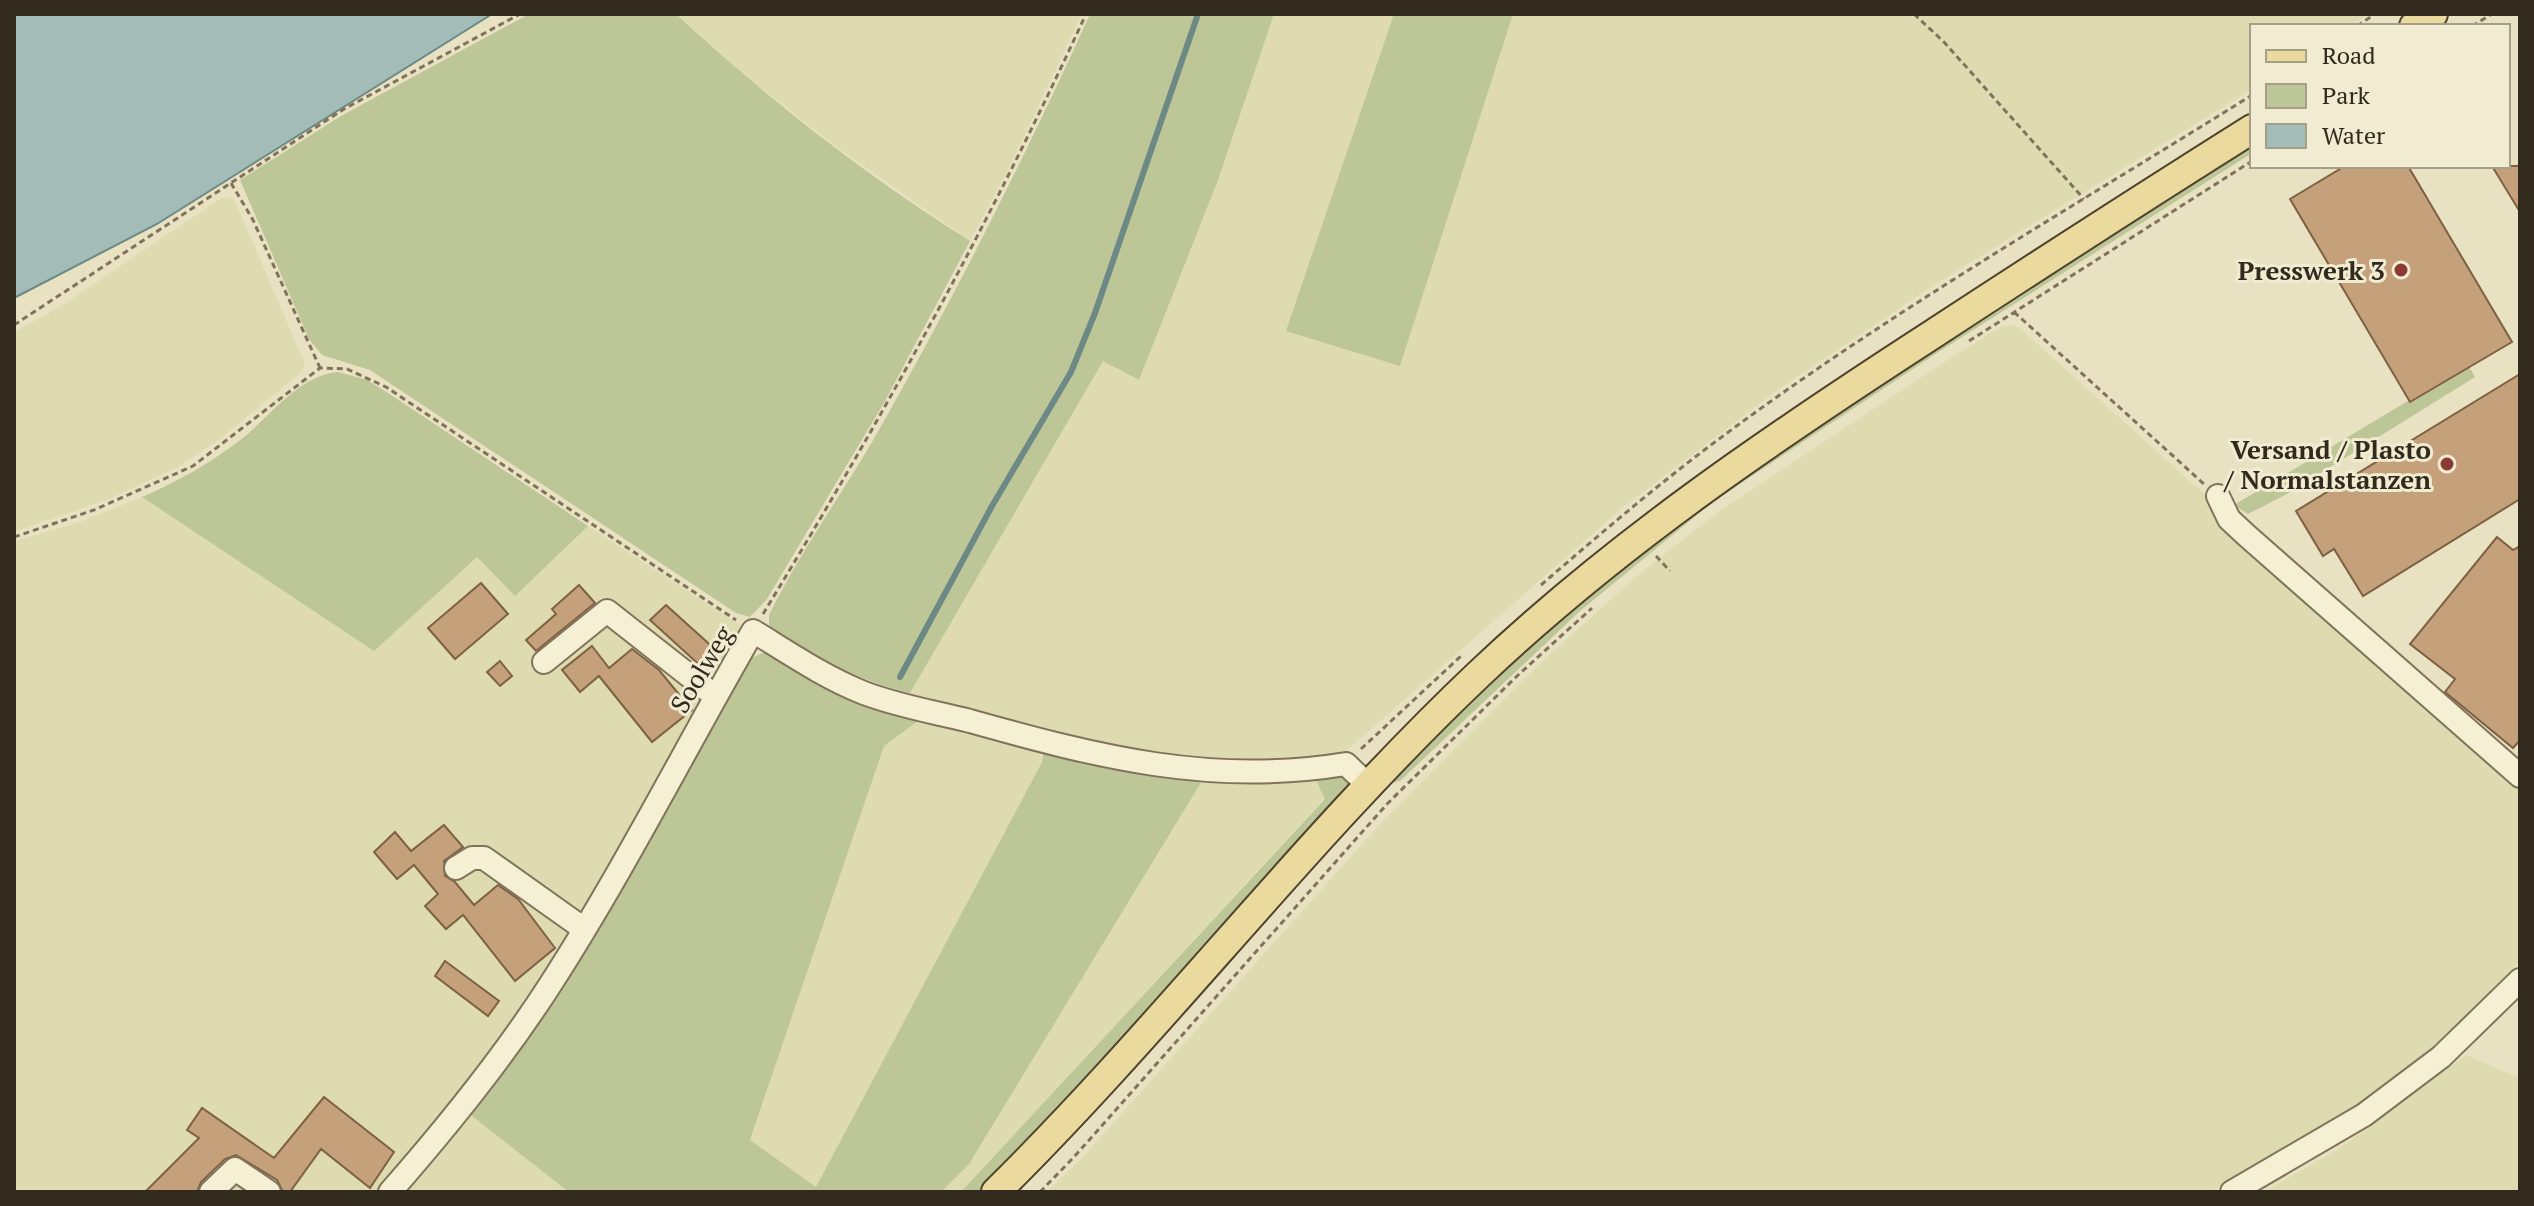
<svg xmlns="http://www.w3.org/2000/svg" width="2534" height="1206" font-family="'PT Serif',serif">
	<rect width="100%" height="100%" fill="#e9e2c2"/>
	<path fill="#dedbb0" d="M676 14H1082L1011 164 970 241 838 148 752 81Z
		M1274 14H1397L1400 366 1513 14H2368L2350 26H2252V89L1934 285 1779 389 1622 508 1345 752 1323 760 1268 764 1146 755 967 712 910 693 1103 360 1138 380 1218 180Z
		M223 197 234 199 305 364 302 372 220 439 178 467 109 499 14 532V332L58 308Z
		M2012 325 2021 329 2210 499 2221 524 2520 791V960L2484 1003 2433 1051 2368 1099 2284 1152 2209 1192H1047L1082 1158 1380 824 1539 664 1644 570 1720 511 1946 361 2002 326Z
		M142 497 374 650 477 556 515 595 588 526 740 625 737 641 597 898 498 1045 379 1192H14V541L77 523Z
		M922 718 1039 750 1042 762 817 1187 750 1141 884 746Z
		M1205 776 1315 778 1325 798 961 1192H941L969 1164Z
		M2466 1055 2520 1078V1192H2264L2343 1146Z
		M467 1112 571 1190 399 1192Z"/>
	<path fill="#bcc697" d="M529 14H676C767 98 866 176 970 241L885 401 767 599 750 617 736 613 370 370 322 355 309 339 240 180 341 116Z
		M1090 14H1274L1218 180 1139 380 1103 361 910 693C857 680 815 657 769 630V615C802 548 848 486 884 421 959 288 1027 153 1090 14Z
		M1394 14H1513L1400 366 1286 331Z
		M2252 142V153L1937 353 1714 501 1580 611 1400 781 1391 783 1390 780 1505 663 1710 494Z
		M2468 365 2475 377 2287 494 2248 514 2234 505Z
		M338 372 367 380 388 393 588 526 515 596 477 557 374 651 142 497C177 482 212 462 243 438 271 415 300 375 338 372Z
		M762 653H775L922 718 884 746 750 1140 816 1187 1042 762 1043 754 1047 751 1205 776 969 1164 941 1192H569L467 1112 747 660Z
		M1338 772 1351 785 1030 1140 980 1192H961L1325 799 1315 778Z"/>
	<path fill="#a4bcb8" stroke="#6c8985" stroke-width="2" d="M14 14H492L157 224 14 298Z"/>
	<g fill="none" stroke-linecap="round" stroke-linejoin="round">
		<path stroke="#6c8985" stroke-width="6" d="M900 677 992 506 1071 372 1095 313 1198 14"/>
	</g>
	<path fill="#c4a17b" stroke="#7e6143" stroke-width="2" d="M2345 166H2408L2512 342 2410 402 2290 199Z
		M2492 166H2520V212Z
		M2520 374V499L2363 596 2334 549 2323 556 2296 511Z
		M2497 537 2513 550 2520 546V740L2513 748 2445 692 2455 679 2410 644Z
		M481 583 508 614 455 659 428 628Z
		M579 585 595 603 536 651 526 640 556 614 552 609Z
		M666 605 718 652 706 671 650 620Z
		M592 646 609 668 632 649 659 670 692 710 652 742 599 676 580 692 562 670Z
		M500 661 512 676 500 686 487 672Z
		M444 825 463 847 444 861 445 876 455 882 474 905 498 885 518 899 555 948 515 981 463 915 446 929 425 906 438 894 414 865 397 879 374 852 395 832 411 851Z
		M445 961 499 1001 488 1016 435 976Z
		M324 1097 394 1152 370 1188 321 1149 290 1192H283L277 1180 236 1155 225 1159 201 1182 197 1192H145L199 1138 187 1130 202 1108 274 1158Z"/>
	<g fill="none" stroke-linecap="round" stroke-linejoin="round">
		<g stroke="#81735b" stroke-width="26">
			<path id="minor" d="M2218 496 2229 519 2245 534 2520 776
				M544 662 607 611 715 696
				M456 868 472 858H484L584 929
				M211 1192 235 1169 269 1192
				M390 1192C447 1127 503 1058 550 985 624 870 685 749 753 631 789 653 824 677 864 693 898 706 934 712 970 721 1098 757 1212 786 1346 764L1368 785
				M2232 1192 2364 1115 2441 1057 2520 980"/>
		</g>
		<g stroke="#4f422f" stroke-width="32">
			<path id="major" d="M2414 26 2433 14
				M996 1192C1164 1026 1307 837 1478 675 1616 544 1771 439 1930 336 2037 266 2144 197 2252 129"/>
		</g>
		<path stroke="#81735b" stroke-width="3" stroke-dasharray="6 4" stroke-linecap="butt" d="M1914 14 1944 42 2084 199
			M2357 26 2375 14
			M2472 26 2492 14
			M231 183 253 220 320 368
			M2014 312 2204 484
			M14 325 344 109 520 14
			M1969 341 2252 161
			M14 537 94 510 193 466 320 368 347 369 386 387 736 620
			M1656 556 1670 571
			M1541 585C1599 535 1657 485 1719 439 1888 313 2073 207 2252 95
			M763 614C882 419 991 221 1086 14
			M1361 749 1461 656
			M1040 1192 1074 1157 1387 804 1517 676 1592 608"/>
		<use href="#minor" stroke="#f5efd4" stroke-width="22"/>
		<use href="#major" stroke="#eada9d" stroke-width="28"/>
	</g>
	<g fill="#8b3a31" stroke="#f1ebd1" stroke-width="3">
		<circle cx="2401" cy="270" r="8"/>
		<circle cx="2447" cy="464" r="8"/>
	</g>
	<g text-anchor="middle" dominant-baseline="central" stroke-width="6" stroke-linejoin="round" paint-order="stroke">
		<g font-size="26" font-weight="bold" fill="#332a1e" stroke="#f1ebd1" text-anchor="end">
			<text x="2385" y="270">Presswerk 3</text>
			<text x="2431" y="449">Versand / Plasto<tspan x="2431" dy="30">/ Normalstanzen</tspan></text>
		</g>
		<g font-size="26" fill="#332a1e" stroke="#f1ebd1">
			<text transform="translate(701 669) rotate(-59)">Soolweg</text>
		</g>
	</g>
	<rect width="2534" height="1206" fill="none" stroke="#332a1e" stroke-width="32"/>
	<rect x="2250" y="24" width="260" height="144" fill="#f1ebd1" stroke="#a59e89" stroke-width="2"/>
	<rect x="2266" y="50" width="40" height="12" fill="#eada9d" stroke="#a59e89" stroke-width="2"/>
	<text x="2322" y="64" font-size="24" fill="#332a1e">Road</text>
	<rect x="2266" y="84" width="40" height="24" fill="#bcc697" stroke="#a59e89" stroke-width="2"/>
	<text x="2322" y="104" font-size="24" fill="#332a1e">Park</text>
	<rect x="2266" y="124" width="40" height="24" fill="#a4bcb8" stroke="#a59e89" stroke-width="2"/>
	<text x="2322" y="144" font-size="24" fill="#332a1e">Water</text>
</svg>
